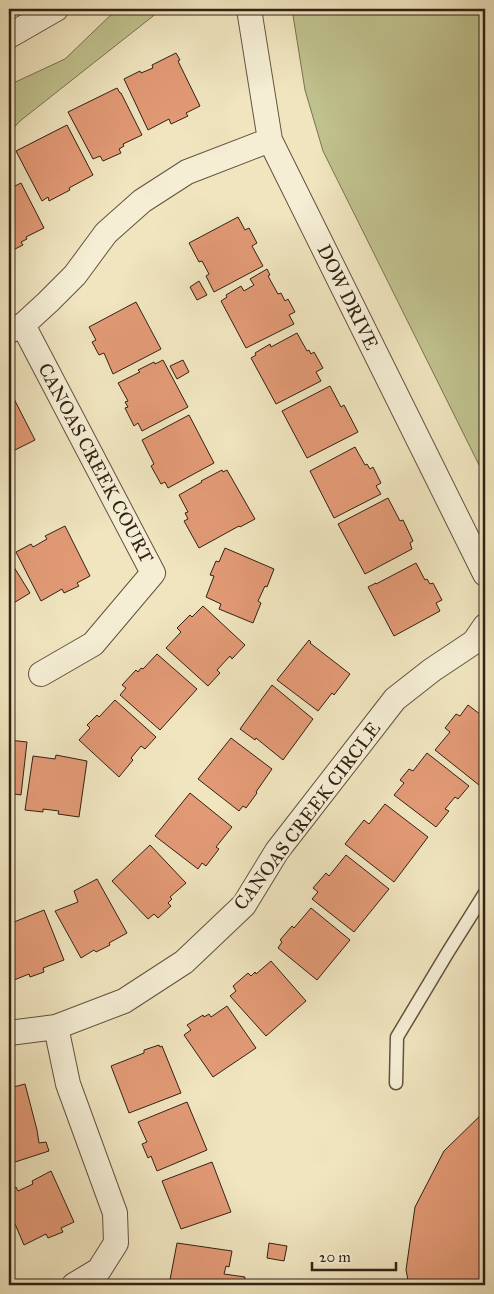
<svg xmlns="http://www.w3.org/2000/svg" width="494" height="1294" font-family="'IM FELL Great Primer',serif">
	<rect width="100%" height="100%" fill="#f0e5bf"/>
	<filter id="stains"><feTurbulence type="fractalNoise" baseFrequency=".004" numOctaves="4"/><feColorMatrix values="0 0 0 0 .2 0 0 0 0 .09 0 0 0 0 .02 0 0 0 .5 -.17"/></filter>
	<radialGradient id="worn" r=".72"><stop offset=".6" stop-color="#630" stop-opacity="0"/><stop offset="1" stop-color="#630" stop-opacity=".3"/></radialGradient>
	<path fill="#c0c28e" stroke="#797251" d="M117 9H162L20 121 9 133V85L65 59Z
		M292 9H485V477L323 151 305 90Z"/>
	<path fill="#e29a76" stroke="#322114" d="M176 53 180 60 178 61 200 106 186 113 188 116 171 124 169 119 148 130 124 79 140 71 141 73 153 68 152 65Z
		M117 88 120 93H121L142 135 123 144 124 146 119 149 121 153 103 161 100 156 93 159 68 112Z
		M67 125 93 175 69 188 70 190 49 201 48 197 42 201 16 151Z
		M21 183 44 228 26 237 27 239 21 242 23 245 9 252V189Z
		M238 217 245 230 249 228 257 243 252 246 263 266 214 292 206 276 209 274 202 261 199 262 189 243Z
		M267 269 270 275 268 276 278 294 281 293 285 301 288 299 295 312 289 315 294 324 246 348 221 301 227 297 226 295 241 286 244 291 254 285 250 279Z
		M199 281 207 295 197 300 190 287Z
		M136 302 161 349 113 374 104 353 99 355 92 342 96 340 89 327Z
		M297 333 307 351 309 350 311 354 314 352 323 368 316 372 321 381 276 404 251 358 256 355 255 353 270 344 271 347Z
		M163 360 188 407 142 431 138 423 134 426 125 408 128 407 125 402 128 401 118 383 140 372 138 370 154 362 155 364Z
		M183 360 189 372 177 379 170 366Z
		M330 386 341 407 344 405 358 432 307 458 282 411Z
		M10 391 35 440 9 453V392Z
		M189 415 214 463 168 488 165 482 161 484 151 466 154 464 142 440Z
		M355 447 365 465 367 464 370 469 373 467 381 483 376 486 381 494 334 518 310 471Z
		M222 470 223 472 227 470 255 519 240 527 239 526 199 548 184 521 188 519 185 513 188 512 179 495 202 482 201 481Z
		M388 498 400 521 403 520 413 541 410 543 412 549 365 574 338 524Z
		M65 526 90 576 77 583 79 586 64 593 62 589 41 601 16 552 31 544 33 547 47 539 45 536Z
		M225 548 274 569 267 587 265 586 258 601 261 603 253 623 219 609 221 604 206 597 214 576 210 575 216 561 219 562Z
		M9 559 30 593 12 604 13 605 9 608 11 612 9 614Z
		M416 563 425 580 427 579 430 584 433 583 442 600 436 603 440 611 394 636 368 587 376 583V584Z
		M203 606 245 645 232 659 230 656 217 670 220 673 208 686 166 648 181 632 177 628 190 615 192 617Z
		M309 640 311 642 310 643 350 674 334 695 332 693 318 711 277 680Z
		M157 654 197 689 160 730 120 695 126 688 122 685 136 670 138 672 141 668 143 669Z
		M272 685 313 719 283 760 256 738 255 740 240 729Z
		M115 700 156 737 145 749 141 746 131 758 133 760 119 777 79 740 90 728 87 725 97 715 99 717Z
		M468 705 485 718V777L479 785 435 750 450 732 445 728 456 714 460 716Z
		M231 738 272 769 256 792 257 793 246 808 243 806 239 811 198 779Z
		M9 740 27 742 21 795 9 793Z
		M427 753 469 786 458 799 455 797 445 809 449 811 436 827 394 795 404 783 400 780 409 769 413 771Z
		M56 755 87 761 79 817 58 814 59 811 43 809V812L25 810 33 756 55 759Z
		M190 793 232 827 216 847 219 849 206 866 202 863 198 869 155 836Z
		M385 804 428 837 394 882 345 844 364 820 369 824Z
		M150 845 186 883 170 897 172 899 168 903 171 906 158 918 154 914 148 919 112 881Z
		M346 855 389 889 354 932 312 899 318 892 313 888 326 873 329 876Z
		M97 879 127 933 109 943 110 945 96 952 94 950 81 958 55 911 78 902 74 891Z
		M311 908 350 940 317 980 278 948 282 942 280 940 292 926 294 928Z
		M44 910 64 960 43 968 44 972 30 977 29 974 14 980 9 966V924Z
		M271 961 306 1001 266 1036 230 996 236 991 233 986 248 973 251 976 255 972 256 974Z
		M227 1006 256 1048 213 1077 184 1035 191 1030 187 1025 203 1015 204 1017 209 1014 211 1017Z
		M159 1045 160 1047 162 1046 181 1093 129 1113 111 1066 144 1053V1050Z
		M25 1084 37 1130 39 1143 46 1142 49 1151 9 1164V1085L10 1088Z
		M187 1102 207 1150 157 1171 151 1156 148 1158 142 1144 147 1142 138 1122Z
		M485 1111V1285H409L406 1270 415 1207 444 1151Z
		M212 1162 231 1212 181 1229 162 1181Z
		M51 1171 74 1222 61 1228 63 1232 48 1238 46 1234 24 1245 9 1210V1191L16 1187 18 1191 33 1184 32 1181Z
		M177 1243 232 1251 229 1267 226 1266 224 1274 245 1277 244 1285H169Z
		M269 1243 287 1246 284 1261 267 1258Z"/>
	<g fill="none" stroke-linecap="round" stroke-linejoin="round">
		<g stroke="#62523f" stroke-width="15">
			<path id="service" d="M396 1083 397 1037 448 952 485 893"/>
		</g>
		<g stroke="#62523f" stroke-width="26">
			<path id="minor" d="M249 9 270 140 485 574
				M9 36 56 9
				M23 325 153 573 93 644 41 674
				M9 331 23 325 48 302 75 275 106 233 142 201 187 172 270 140
				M56 1027 68 1084 115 1213 116 1243 99 1270 74 1285
				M9 1033 56 1027 124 1001 184 962 244 905 277 851 395 699 432 670 474 642 485 626"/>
		</g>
		<use href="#service" stroke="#f5eed5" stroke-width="12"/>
		<use href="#minor" stroke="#f5eed5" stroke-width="24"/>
	</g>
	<g text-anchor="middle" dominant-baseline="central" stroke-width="5" stroke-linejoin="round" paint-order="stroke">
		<g font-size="19" fill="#322114" stroke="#f5eed5">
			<text transform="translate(348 297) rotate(64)">DOW DRIVE</text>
			<text transform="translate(96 463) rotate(62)">CANOAS CREEK COURT</text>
			<text transform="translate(307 816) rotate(-53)">CANOAS CREEK CIRCLE</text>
		</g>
	</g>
	<rect width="494" height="1294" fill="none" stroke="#f0e5bf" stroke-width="30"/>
	<rect x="10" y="10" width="474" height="1274" fill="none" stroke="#322114" stroke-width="2.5"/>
	<rect x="15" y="15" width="464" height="1264" fill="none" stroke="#322114"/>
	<path d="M312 1262v8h84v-8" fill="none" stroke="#322114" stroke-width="2.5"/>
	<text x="319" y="1262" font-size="15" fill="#322114" stroke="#f5eed5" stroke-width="4" paint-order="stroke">20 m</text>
	<rect width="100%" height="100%" filter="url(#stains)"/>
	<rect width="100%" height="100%" fill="url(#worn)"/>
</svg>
